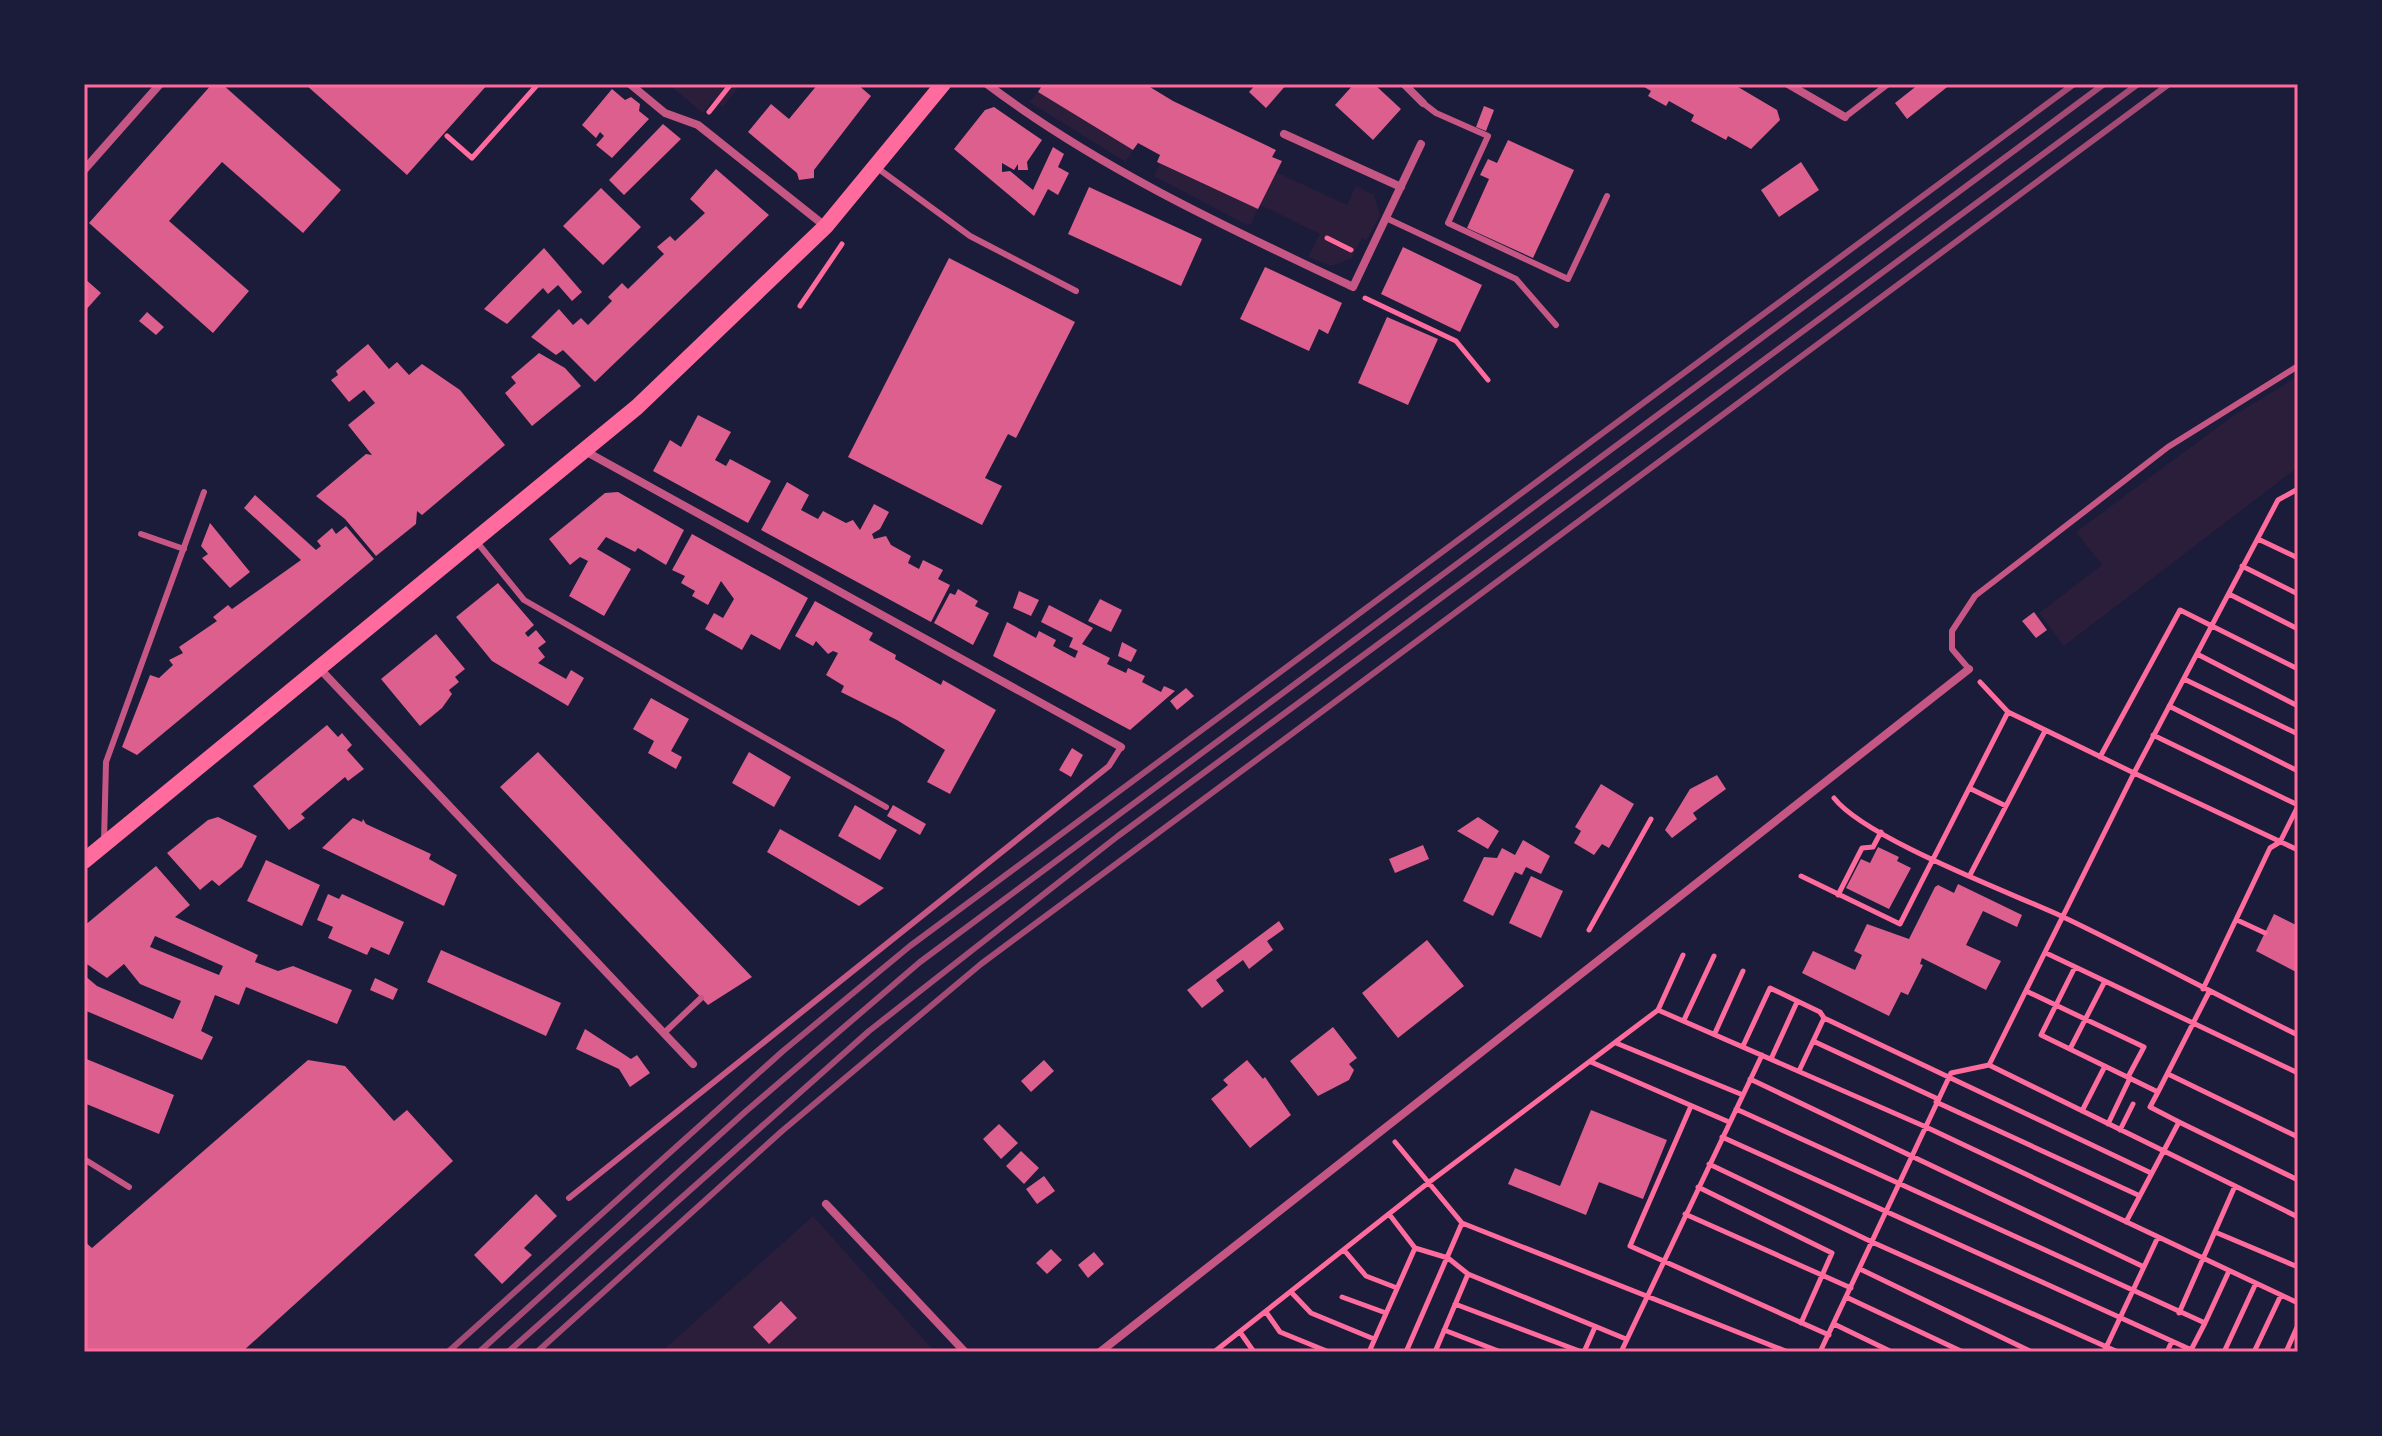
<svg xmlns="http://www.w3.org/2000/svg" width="2382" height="1436" font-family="'Open Sans',sans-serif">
	<rect width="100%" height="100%" fill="#1b1b3a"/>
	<path fill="#2a1e3b" d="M668 84H741L723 107 713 100 703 113Z
		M1038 92 1133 150 1126 162 1029 102Z
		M1160 164 1258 209 1251 224 1247 225 1154 176Z
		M1276 172 1347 205 1356 186 1374 195 1380 215 1367 240 1362 238 1352 258 1332 266 1308 257 1320 234 1260 205Z
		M2298 376V467L2064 646 2039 613 2102 565 2076 532 2233 416Z
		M813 1216 935 1352H661Z"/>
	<path fill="#dd5f8e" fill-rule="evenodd" d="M212 84H222L341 190 303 233 222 162 169 221 249 291 213 333 89 223Z
		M305 84H488L407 175Z
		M818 84H857L871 96 814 170V178L799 180 797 173 748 132 771 104 789 119Z
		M1043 84H1145L1173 101 1276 150 1272 157 1282 161 1258 209 1157 162 1160 155 1138 143 1133 150 1038 92Z
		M1256 84H1287L1266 108 1249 92Z
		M1354 84H1374L1401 109 1373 140 1335 105Z
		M1639 84H1733L1777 110 1780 120 1751 149 1728 136 1726 140 1691 121 1694 115 1669 101 1666 106 1648 96 1651 91Z
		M1919 84H1951L1907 119 1895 103Z
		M612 89 625 100 631 97 640 104 639 111 649 119 612 158 596 145 604 136 600 132 596 138 582 125Z
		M1484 106 1494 110 1486 131 1476 127Z
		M994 107 1042 140 1027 162 1028 170H1018V164L1014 170 1002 163V172L1010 171 1033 190 1053 147 1064 154 1058 167 1069 173 1058 195 1048 189 1034 216 954 149 985 110Z
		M663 124 681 139 624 195 609 180Z
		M1508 140 1574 170 1533 258 1467 228 1489 179 1480 175 1488 159 1497 163Z
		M1801 162 1819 190 1779 217 1761 190Z
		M716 169 769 215 595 382 563 350 556 355 531 337 559 309 573 325 581 318 588 325 612 301 608 297 622 283 628 289 664 254 657 247 670 236 675 241 705 213 690 199Z
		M1089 187 1202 239 1181 286 1068 234Z
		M601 188 641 227 603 265 563 226Z
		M1403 247 1482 285 1460 332 1381 294Z
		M544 248 582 292 572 301 558 285 548 294 543 288 507 324 484 309Z
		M949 258 1075 322 1016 438 1008 434 985 478 1002 486 982 525 848 457Z
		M1265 267 1342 303 1328 334 1319 329 1309 351 1240 319Z
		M84 278 101 293 84 312Z
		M147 312 164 327 156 335 139 321Z
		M1387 317 1438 339 1408 405 1358 383Z
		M368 344 389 369 397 362 409 375 422 364 460 390 505 445 422 515 417 511 416 524 376 556 345 519 316 496 366 454 372 455 348 425 375 403 364 390 349 402 331 380 338 375 336 371Z
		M539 353 565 368 581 386 532 426 505 393 516 383 511 377Z
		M698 415 731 432 715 460 726 466 730 459 771 481 748 523 653 471 670 440 681 447Z
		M787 482 809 495 801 510 818 519 823 511 846 523 853 520 860 530 874 504 889 512 880 529 872 534 874 539 886 536 891 545 911 556 908 563 919 569 923 560 943 570 938 579 950 585 931 622 761 530Z
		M618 492 684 530 666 565 638 548 635 552 606 537 597 549 631 569 604 616 569 596 588 561 580 557 570 565 549 539 605 493Z
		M255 495 316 550 321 546 317 541 332 528 336 534 346 526 374 559 137 755 122 747 150 675 159 678 173 665 169 660 183 653 179 647 217 621 213 617 228 605 232 609 301 560 244 508Z
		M210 523 250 572 230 588 202 558 208 554 201 546Z
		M692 534 808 598 780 650 751 634 742 650 705 629 714 613 723 618 734 599 721 581 708 605 692 596 695 591 681 583 685 576 672 570Z
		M498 583 534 625 525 633 528 637 536 630 546 642 538 648 545 657 538 663 566 679 571 670 584 678 568 706 492 661 456 617Z
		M958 589 978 601 975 606 989 613 973 645 934 623 950 593 955 595Z
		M1019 591 1039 600 1031 616 1013 608Z
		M1100 599 1122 610 1111 632 1088 621Z
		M815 601 873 633 869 640 896 655 895 659 941 685 943 680 996 710 950 794 927 782 945 750 897 720 841 692 844 686 826 675 838 653 833 651 828 654 816 641 813 646 795 636Z
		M1049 605 1093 628 1082 644 1110 658 1107 664 1126 673 1128 668 1145 676 1142 682 1161 692 1164 686 1175 691 1130 730 993 656 1007 622 1036 638 1039 631 1056 640 1053 646 1075 658 1078 651 1069 647 1073 638 1041 622Z
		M2034 612 2047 630 2036 638 2022 621Z
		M436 634 465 669 455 677 459 682 449 690 452 694 442 708 420 726 381 679Z
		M1122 642 1137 650 1131 662 1118 656Z
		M1186 688 1194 696 1177 710 1170 701Z
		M651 698 689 719 671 751 682 757 676 769 648 753 654 741 633 729Z
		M327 725 338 737 342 733 352 745 347 750 364 769 348 781 345 777 301 814 305 818 289 830 253 786Z
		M1072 748 1083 755 1071 777 1059 770Z
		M538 752 752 977 708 1005 500 787Z
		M749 752 791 777 774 807 732 783Z
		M1717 775 1726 789 1693 813 1697 819 1672 838 1665 830 1690 789Z
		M1601 784 1634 804 1609 848 1602 844 1594 855 1574 843 1581 831 1575 827Z
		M855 805 897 830 880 860 838 836Z
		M893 805 926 824 920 835 887 816Z
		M218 817 257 836 242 867 219 886 212 880 200 890 167 853 208 820Z
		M1478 817 1499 831 1488 849 1457 831Z
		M353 818 362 822 363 819 366 824 431 854 429 859 457 875 444 906 322 848Z
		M780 829 884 888 859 906 767 852Z
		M1523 840 1550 856 1541 874 1526 867 1522 875 1515 872 1493 916 1463 901 1484 857 1497 858 1502 848 1515 855Z
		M1423 845 1429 859 1395 873 1389 859Z
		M1878 847 1899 857 1897 861 1911 868 1889 909 1846 888 1861 859 1870 863Z
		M266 860 320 885 302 926 247 901Z
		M156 866 190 905 175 917 258 955 255 962 278 971 293 966 352 990 337 1024 246 987 239 1005 215 995 201 1031 213 1037 202 1060 84 1010V975L97 986 173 1019 181 1001 140 984 124 964 107 978 84 962V926ZM155 936 223 966 219 975 150 947Z
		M1531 876 1563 891 1541 938 1509 923Z
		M1958 884 2022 915 2017 927 1983 911 1966 945 2001 961 1986 990 1922 958 1920 964 1923 965 1908 995 1901 992 1889 1016 1802 973 1813 951 1855 970 1862 955 1854 951 1867 924 1909 939 1935 887 1938 885 1954 893Z
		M328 894 339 899 342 894 404 922 389 955 371 947 367 955 328 938 333 927 317 920Z
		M2274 914 2298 926V973L2256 951Z
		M1279 921 1284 929 1267 941 1273 950 1249 969 1243 960 1216 980 1224 991 1202 1008 1187 990Z
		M1427 940 1464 986 1398 1038 1362 993Z
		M441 950 561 1003 546 1036 427 982Z
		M375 978 398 989 393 1000 370 990Z
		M1333 1027 1357 1058 1349 1064 1354 1070 1349 1080 1318 1096 1290 1061Z
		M585 1029 631 1059 637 1055 650 1073 630 1087 619 1069 576 1049Z
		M84 1058 174 1095 159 1134 84 1103Z
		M308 1060 345 1066 394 1121 407 1110 453 1161 242 1352H84V1241L92 1248Z
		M1044 1060 1054 1071 1031 1092 1021 1081Z
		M1247 1060 1263 1079 1265 1077 1291 1115 1250 1148 1211 1099 1228 1085 1223 1080Z
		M1591 1110 1667 1140 1643 1199 1599 1182 1586 1215 1508 1184 1515 1168 1560 1186Z
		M999 1124 1018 1143 1001 1159 983 1139Z
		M1021 1151 1039 1168 1024 1184 1006 1166Z
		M1044 1176 1055 1191 1037 1204 1026 1189Z
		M536 1194 557 1216 524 1248 532 1255 502 1284 474 1255Z
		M1051 1249 1062 1260 1047 1274 1036 1263Z
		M1094 1252 1104 1264 1088 1278 1078 1265Z
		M781 1301 797 1318 769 1344 753 1327Z"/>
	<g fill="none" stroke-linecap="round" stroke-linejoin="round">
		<path stroke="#ff6b9d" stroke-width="5" d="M709 112 731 84
			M447 136 472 158 538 84
			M1327 238 1351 250
			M1365 298 1456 341 1488 380
			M800 306 842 244
			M2258 539 2298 558
			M2242 566 2298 594
			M2229 594 2298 629
			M2197 654 2298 706
			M2184 679 2298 734
			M1980 682 2008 712 2134 773 2278 500 2298 489
			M2169 706 2298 771
			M2153 735 2298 805
			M2100 757 2180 610 2298 669
			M1969 788 2006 806
			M1834 798C1865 838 2006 891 2059 915 2139 953 2218 996 2298 1035
			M1970 875 2045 731
			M1801 876 1900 924 2008 712
			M1838 895 1862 848 1873 847 1881 832
			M2237 920 2265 933
			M1589 930 1651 819
			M2046 953 2298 1073
			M2075 967 2041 1035 2158 1092 2209 992
			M2203 989 2270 848 2280 842 2298 806
			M2026 991 2144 1047 2128 1077
			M1658 1010 1926 1127 2298 1303
			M1684 1020 1714 956
			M1715 1033 1743 971
			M1813 1041 1938 1099
			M1616 1043 1743 1095
			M1743 1046 1770 988 1820 1012 1824 1018 2151 1173
			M2070 1049 2105 981
			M1771 1059 1797 1002
			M1591 1062 1729 1122
			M1989 1065 2134 773 2298 850
			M1799 1071 1824 1018
			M2168 1074 2298 1137
			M1750 1079 2144 1267
			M2158 1092 2150 1107 2179 1122
			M1936 1102 2138 1195
			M1691 1106 1630 1246 1829 1335
			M1736 1109 2205 1323 2191 1350
			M2082 1111 2105 1066
			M2108 1124 2130 1078
			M2120 1130 2133 1104
			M1722 1137 2196 1352
			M1395 1142 1462 1223 1788 1352
			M1709 1164 1872 1242 2118 1352
			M1698 1187 1832 1253 1801 1323
			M1389 1214 1415 1248 1448 1258 1468 1274 1435 1352
			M1685 1214 1851 1288
			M2126 1222 2179 1122 2298 1180
			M2215 1232 2298 1267
			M1344 1250 1366 1276 1397 1288
			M1860 1269 2032 1352
			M1468 1274 1626 1339
			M1291 1292 1311 1313 1374 1339
			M1342 1297 1386 1313
			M1846 1297 1963 1352
			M1455 1304 1582 1352
			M1266 1312 1280 1332 1329 1352
			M2179 1313 2235 1186
			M2205 1323 2229 1271
			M1834 1324 1892 1352
			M1444 1330 1501 1352
			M1240 1332 1254 1352
			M1214 1352 1428 1183 1658 1010 1683 955
			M1369 1352 1415 1248
			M1406 1352 1462 1223
			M1584 1352 1595 1327
			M1621 1352 1762 1055
			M1820 1352 1951 1073 1989 1065 2298 1217
			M2104 1352 2158 1237
			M2167 1352 2172 1341
			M2224 1352 2256 1283
			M2254 1352 2281 1295
			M2286 1352 2298 1325"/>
		<path stroke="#c65784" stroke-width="6" d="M1423 103 1436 113 1488 136 1448 223 1568 279 1607 196
			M1845 117 1888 84
			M876 167 970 236 1076 291
			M1386 218 1516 279 1556 325
			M141 534 184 549
			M476 541 524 600 886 807
			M1969 669 1952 649V631L1975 596 2168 447 2298 366
			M104 841 106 762 204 492
			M664 1033 701 998
			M84 1159 129 1187
			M569 1198 1109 766 1121 747"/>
		<path stroke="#c65784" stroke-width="8" d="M630 84 665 113 698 125 825 226
			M987 84C1098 168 1228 228 1353 287L1421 144
			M1404 84 1423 103
			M1788 84 1845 117
			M1284 134 1401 187
			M84 170 160 84
			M585 451 1121 747
			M320 669 693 1064
			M826 1204 965 1352
			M1100 1352 1969 669"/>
		<path stroke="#ff6b9d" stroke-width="16" d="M84 861 637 407 826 226 943 84"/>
		<path stroke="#a44b75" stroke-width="6" d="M448 1352 783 1051 910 946 2074 84
			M479 1352 745 1112 920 962 2104 84
			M508 1352 869 1031 1118 836 2138 84
			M537 1352 782 1131 981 964 2169 84"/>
	</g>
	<rect width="2382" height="1436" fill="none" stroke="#1b1b3a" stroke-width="172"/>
	<rect x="86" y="86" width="2210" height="1264" fill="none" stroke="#ff6b9d" stroke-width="3"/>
</svg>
